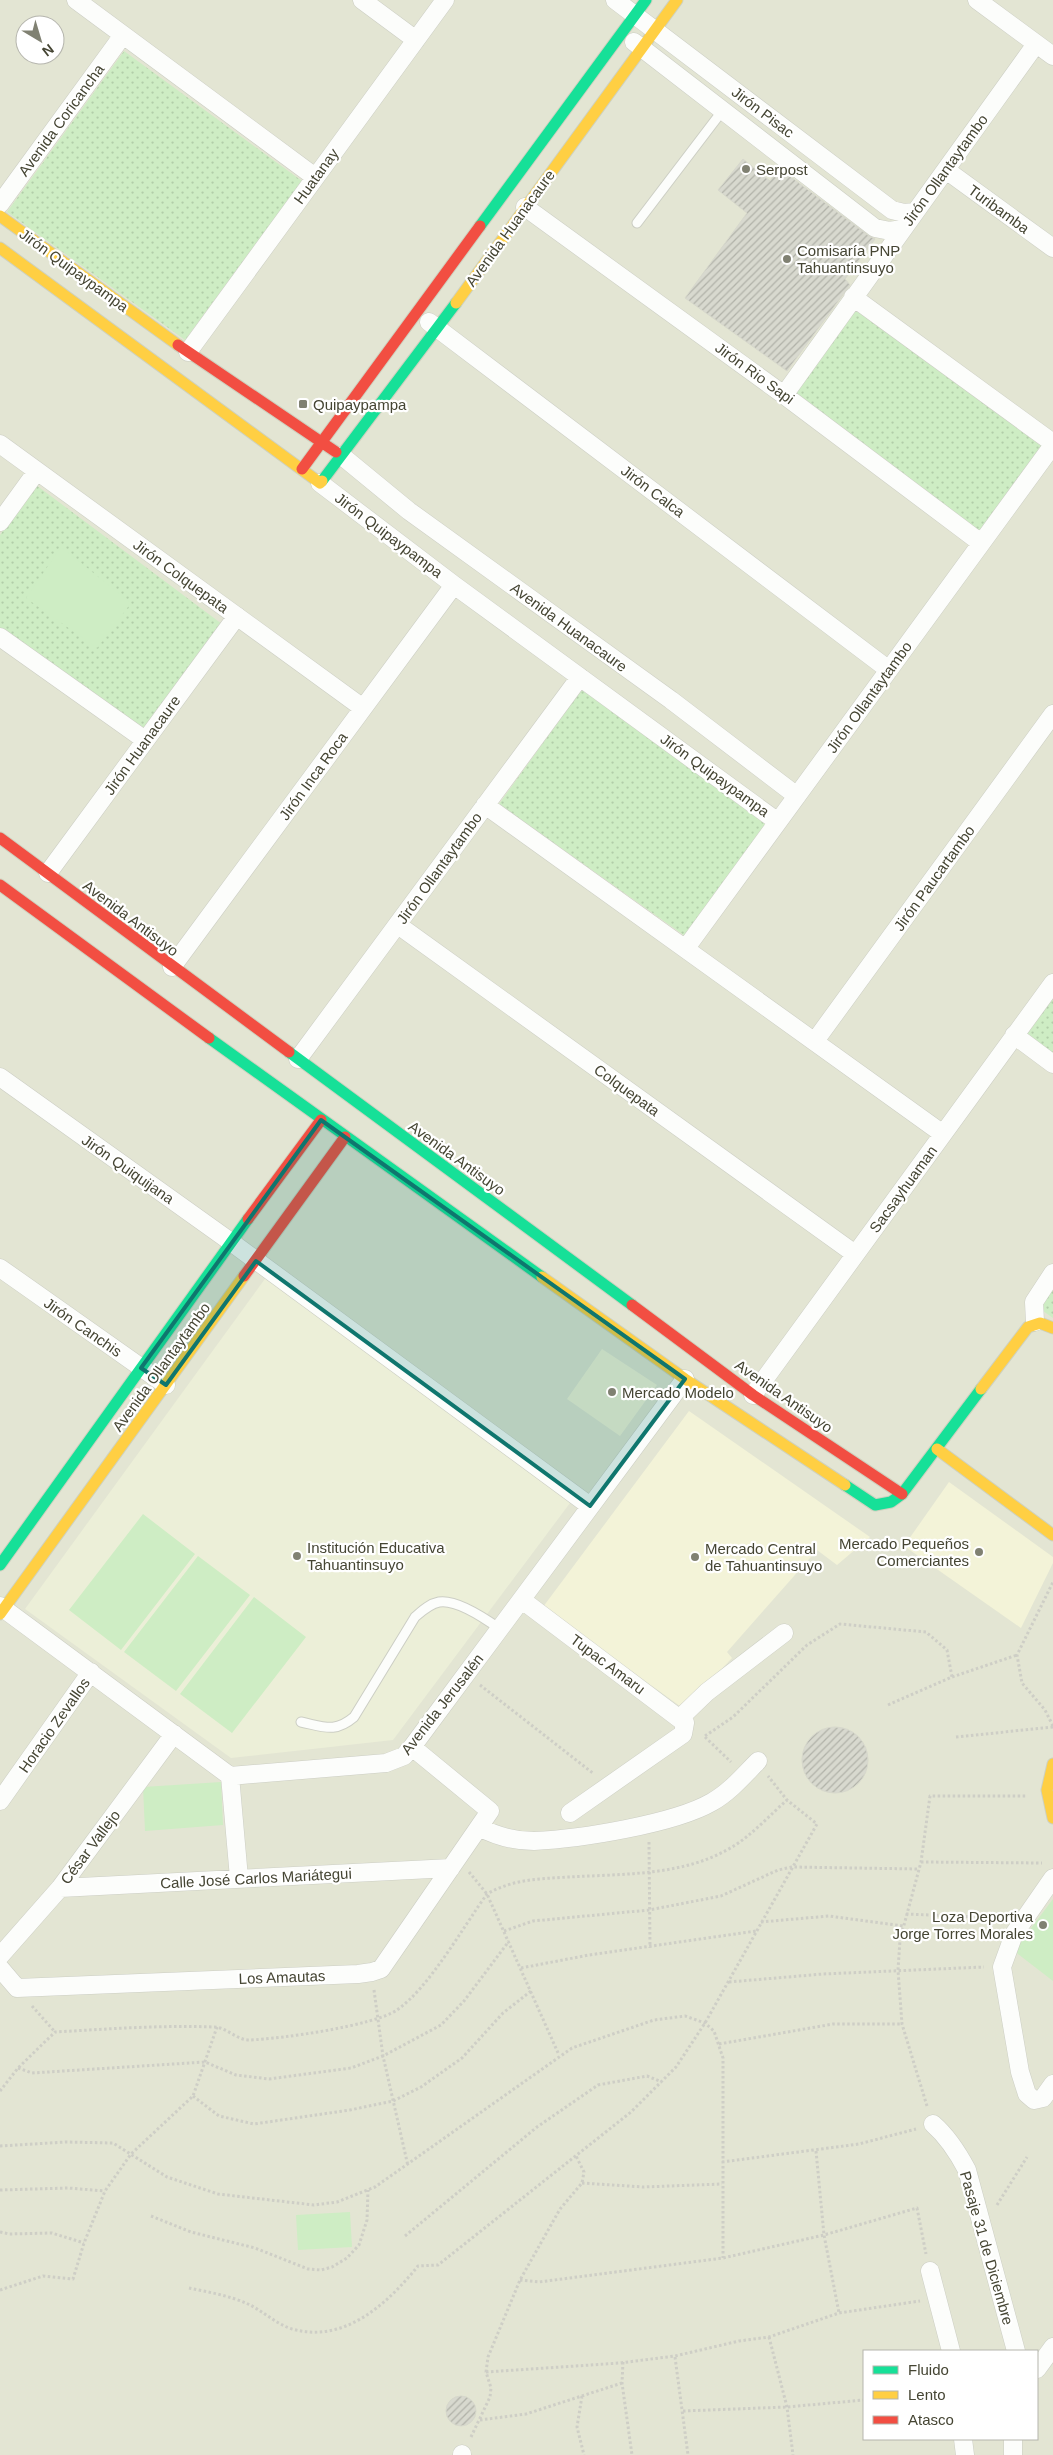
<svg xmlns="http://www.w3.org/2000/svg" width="1053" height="2455" font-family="Helvetica,sans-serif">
	<defs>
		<pattern id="grass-dots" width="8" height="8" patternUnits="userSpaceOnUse" patternTransform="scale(1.25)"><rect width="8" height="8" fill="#ceedc4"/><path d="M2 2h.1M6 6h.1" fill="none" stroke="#b2cda9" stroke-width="1.8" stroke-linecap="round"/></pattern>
		<pattern id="building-hatch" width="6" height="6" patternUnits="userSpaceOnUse" patternTransform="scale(1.25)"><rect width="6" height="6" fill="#d8d9cf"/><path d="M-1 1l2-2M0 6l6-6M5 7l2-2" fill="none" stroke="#b1b2a9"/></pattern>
	</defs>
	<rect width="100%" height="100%" fill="#eef0e6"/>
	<path fill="#e3e5d3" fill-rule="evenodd" d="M0 0H1053V2455H0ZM25 25H55V55H25ZM864 2351H1037V2439H864Z"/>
	<path fill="#f3f3d8" d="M602 1349 657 1385 620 1436 567 1399Z
		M689 1411 870 1537 837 1565 817 1550 727 1652 732 1658 684 1709 543 1607Z
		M949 1482 1053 1557V1563L1021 1628 904 1546Z"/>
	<path fill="#ecefd8" d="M267 1276 570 1503 393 1740 231 1758 25 1609Z"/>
	<path fill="url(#grass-dots)" d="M124 51 302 181 185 340 7 212Z
		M856 308 1044 444 978 533 793 394Z
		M36 485 222 624 144 731 0 628V535Z
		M582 689 765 824 685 936 499 804Z
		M1053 995V1056L1024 1035Z
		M1053 1283V1318L1036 1306Z"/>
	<path fill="#ceedc4" d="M61 547 131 603 97 648 26 598Z
		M143 1514 195 1554 121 1650 69 1610Z
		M198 1556 250 1595 176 1691 124 1652Z
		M254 1597 306 1637 232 1733 180 1694Z
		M221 1782 223 1825 145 1831 143 1787Z
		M1053 1899V1981L1014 1951Z
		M350 2212 352 2247 298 2250 296 2215Z"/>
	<path fill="url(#building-hatch)" stroke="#d7d8cc" d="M743 159 770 181 779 168 869 236 875 239 845 279 850 285 787 371 685 298 747 213 718 190Z
		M802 1760a33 33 0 1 1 66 0a33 33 0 1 1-66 0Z
		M446 2411a15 15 0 1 1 30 0a15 15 0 1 1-30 0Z"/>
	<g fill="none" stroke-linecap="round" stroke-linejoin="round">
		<g stroke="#cccec4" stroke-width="11">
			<path id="lane" d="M637 223 723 110
				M301 1722C325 1727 335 1733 354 1717L415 1617C422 1611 429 1604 439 1602 456 1599 486 1619 500 1629"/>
		</g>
		<g stroke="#cccec4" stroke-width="19">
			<path id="street" d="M76 0 315 177
				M362 0 416 40
				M615 0 892 210 904 213 915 212
				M977 0 1053 56
				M634 42 875 228 890 231 902 229
				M946 170 1053 248
				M0 204 123 35
				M525 207 784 395 981 543
				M853 297 1053 443
				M429 322 889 670
				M188 352 445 0
				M784 395 1036 44
				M0 444 363 708
				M342 456 409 511 671 700 797 796
				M320 483 454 585 778 822
				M0 522 37 471
				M0 637 145 740
				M485 805 943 1134
				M48 873 237 616
				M398 925 855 1254
				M686 948 1053 445
				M172 967 454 585
				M1014 1035 1053 1064
				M815 1041 1053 714
				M298 1059 580 677
				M0 1077 231 1242 590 1506
				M0 1268 166 1385
				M1035 1322 1034 1302 1053 1273
				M753 1395 1053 983
				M522 1600 685 1723 683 1734 570 1813
				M0 1606 230 1776 386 1763 404 1756 412 1747 685 1379
				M680 1718 707 1692 784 1633
				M230 1776 239 1878
				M0 1801 91 1672
				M479 1827C496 1836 515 1841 534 1841 579 1839 674 1824 712 1802 730 1792 744 1775 758 1761
				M1053 1878 1014 1934 1002 1967 1020 2072 1027 2094 1034 2100 1043 2098 1053 2084
				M60 1888 451 1868
				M0 1956 60 1888 174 1734
				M0 1968 17 1988 358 1974 372 1972 381 1969 490 1811 412 1747
				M933 2124C948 2137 958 2153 967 2170L1016 2351
				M930 2271 951 2351
				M1037 2369 1053 2347
				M963 2439 965 2455
				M462 2455V2454
				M1013 2455V2439"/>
		</g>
		<g stroke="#ced1bf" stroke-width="13">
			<path id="fast" d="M480 226 646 0
				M322 481 456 303
				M209 1038 542 1277
				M289 1052 632 1305
				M845 1485 875 1505 891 1502 902 1494 981 1389
				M0 1565 248 1219"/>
		</g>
		<g stroke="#ced1bf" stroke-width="13">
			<path id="slow" d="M0 216 178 345
				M0 248 320 483 322 481
				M456 303 677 0
				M542 1277 685 1379 845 1485
				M981 1389 1028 1327 1040 1323 1053 1328
				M937 1449 1053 1535
				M0 1614 244 1276
				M1053 1764 1047 1790 1053 1818"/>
		</g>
		<g stroke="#ced1bf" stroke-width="13">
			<path id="jam" d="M178 345 336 452
				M302 469 480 226
				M0 838 289 1052
				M0 885 209 1038
				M248 1219 321 1120
				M244 1276 345 1137
				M632 1305 753 1395 902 1494"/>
		</g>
		<path stroke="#cecec6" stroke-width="3" stroke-dasharray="2.5 2.5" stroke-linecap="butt" d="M480 1685 594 1774
			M888 1705 952 1677 1017 1655
			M1053 1726 1045 1710 1022 1683 1017 1655 1053 1582
			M705 1736 733 1717 807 1645 840 1624 926 1632 947 1650 952 1677
			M705 1737 731 1762
			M956 1737 1053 1727
			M649 1842 650 1948
			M921 1862 1042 1863
			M469 1872 487 1894 559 2055
			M906 1914 1002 1918
			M761 1922 829 1916 903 1926
			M504 1931 533 1921 649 1910 721 1896 778 1870 792 1867 919 1869
			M521 1968 589 1955 756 1931
			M729 1982 823 1974 984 1967
			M374 1990 383 2056 408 2166
			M32 2006 55 2032
			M719 2044 833 2024H902
			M18 2068 32 2073 205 2062 236 2075 269 2079 351 2068 383 2056 441 2025 464 2001 509 1941
			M0 2091 18 2068 55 2032C108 2029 161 2025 214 2027 226 2027 237 2040 249 2040 280 2039 373 2026 397 2010 429 1988 463 1927 487 1894 513 1879 539 1879 568 1877 622 1874 685 1876 732 1847 751 1836 771 1814 787 1800
			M193 2096 219 2116 254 2124 350 2110 393 2101 421 2087 462 2058 503 2013 531 1991
			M927 2106 902 2024 898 1970 900 1940 921 1862 930 1796H1027
			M0 2146 66 2142 113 2143 167 2177 218 2194 314 2205 337 2202 375 2187 572 2048 654 2020 685 2016 705 2023 714 2031 723 2058V2258
			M816 2151 824 2235 839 2313
			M722 2162 859 2144 916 2129
			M582 2183 643 2187 722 2184
			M0 2190 68 2188 105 2191
			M997 2205 1027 2157
			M151 2216 191 2232 255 2248 308 2269 321 2270 332 2267 347 2258 359 2245 367 2220 368 2190
			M0 2232 9 2234 52 2233 84 2243
			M405 2236 537 2127 598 2085 647 2076 662 2082
			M520 2280 539 2282 723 2258 824 2235 917 2208 926 2254
			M189 2288C208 2292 231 2296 248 2304 263 2311 276 2324 292 2329 345 2344 388 2303 418 2266L438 2265 631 2112 676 2067 705 2023 817 1824 787 1800 768 1776
			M0 2290 43 2276 73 2279 84 2243 105 2191 131 2154 193 2096 217 2027
			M769 2337 787 2407 793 2455
			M675 2357 688 2455
			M623 2362 622 2383 632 2455
			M486 2372 620 2363 675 2356 739 2341 769 2337 839 2313 920 2301
			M582 2396 577 2427 584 2455
			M683 2411 787 2407 864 2400
			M480 2420 526 2414 622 2383
			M471 2437 490 2397 491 2388 486 2372 488 2357 520 2280 560 2209 582 2183 584 2172 576 2156"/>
		<use href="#lane" stroke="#fcfdfb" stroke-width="9"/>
		<use href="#street" stroke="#fcfdfb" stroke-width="18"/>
		<use href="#fast" stroke="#16e098" stroke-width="11"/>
		<use href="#slow" stroke="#ffcf43" stroke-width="11"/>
		<use href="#jam" stroke="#f24e42" stroke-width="11"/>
	</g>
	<path fill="#0f766e" fill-opacity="0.2" stroke="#0f766e" stroke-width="4" stroke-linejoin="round" d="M321 1120 685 1379 590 1506 256 1261 166 1385 141 1368Z"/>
	<g fill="#808172" stroke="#fff" stroke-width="2">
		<circle cx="746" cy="169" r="5"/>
		<circle cx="787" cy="259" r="5"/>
		<rect x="298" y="399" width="10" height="10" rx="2.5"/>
		<circle cx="612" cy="1392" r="5"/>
		<circle cx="979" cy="1552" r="5"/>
		<circle cx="297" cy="1556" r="5"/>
		<circle cx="695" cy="1557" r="5"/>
		<circle cx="1043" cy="1925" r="5"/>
	</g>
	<g text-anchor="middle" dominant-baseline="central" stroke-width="4.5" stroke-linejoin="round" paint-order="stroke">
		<g font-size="15" fill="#454533" stroke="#fff">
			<text transform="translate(763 112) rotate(37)">Jirón Pisac</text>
			<text transform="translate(61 120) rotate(-54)">Avenida Coricancha</text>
			<text transform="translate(945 170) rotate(-54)">Jirón Ollantaytambo</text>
			<text transform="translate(316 176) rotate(-54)">Huatanay</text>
			<text transform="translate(999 209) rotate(36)">Turibamba</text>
			<text transform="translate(510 228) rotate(-54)">Avenida Huanacaure</text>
			<text transform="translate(74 270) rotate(36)">Jirón Quipaypampa</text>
			<text transform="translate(755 373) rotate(36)">Jirón Rio Sapi</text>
			<text transform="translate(653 491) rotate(37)">Jirón Calca</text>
			<text transform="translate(389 535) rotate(37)">Jirón Quipaypampa</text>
			<text transform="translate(181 576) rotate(36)">Jirón Colquepata</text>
			<text transform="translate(569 627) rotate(36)">Avenida Huanacaure</text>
			<text transform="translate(869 697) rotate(-54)">Jirón Ollantaytambo</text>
			<text transform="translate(142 745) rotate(-54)">Jirón Huanacaure</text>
			<text transform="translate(715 775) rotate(36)">Jirón Quipaypampa</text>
			<text transform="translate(313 776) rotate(-54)">Jirón Inca Roca</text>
			<text transform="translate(439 868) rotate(-54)">Jirón Ollantaytambo</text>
			<text transform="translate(934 878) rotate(-54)">Jirón Paucartambo</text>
			<text transform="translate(131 918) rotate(37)">Avenida Antisuyo</text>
			<text transform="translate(627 1090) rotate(36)">Colquepata</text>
			<text transform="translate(457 1158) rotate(36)">Avenida Antisuyo</text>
			<text transform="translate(128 1169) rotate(35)">Jirón Quiquijana</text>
			<text transform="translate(903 1189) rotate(-54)">Sacsayhuaman</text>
			<text transform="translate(83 1327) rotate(35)">Jirón Canchis</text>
			<text transform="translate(161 1367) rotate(-54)">Avenida Ollantaytambo</text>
			<text transform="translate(784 1396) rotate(35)">Avenida Antisuyo</text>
			<text transform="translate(608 1664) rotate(37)">Tupac Amaru</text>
			<text transform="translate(442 1704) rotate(-52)">Avenida Jerusalén</text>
			<text transform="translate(54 1725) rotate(-55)">Horacio Zevallos</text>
			<text transform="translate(90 1847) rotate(-53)">César Vallejo</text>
			<text transform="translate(256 1878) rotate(-3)">Calle José Carlos Mariátegui</text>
			<text transform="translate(282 1977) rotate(-2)">Los Amautas</text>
			<text transform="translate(987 2248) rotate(74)">Pasaje 31 de Diciembre</text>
		</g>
		<g font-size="15" fill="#454533" stroke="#fff" text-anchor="start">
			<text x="756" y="169">Serpost</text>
			<text x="797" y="250">Comisaría PNP<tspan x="797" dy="17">Tahuantinsuyo</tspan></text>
			<text x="313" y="404">Quipaypampa</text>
			<text x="622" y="1392">Mercado Modelo</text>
			<text x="969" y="1543" text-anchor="end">Mercado Pequeños<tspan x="969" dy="17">Comerciantes</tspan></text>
			<text x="307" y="1547">Institución Educativa<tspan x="307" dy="17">Tahuantinsuyo</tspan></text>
			<text x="705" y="1548">Mercado Central<tspan x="705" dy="17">de Tahuantinsuyo</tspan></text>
			<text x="1033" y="1916" text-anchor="end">Loza Deportiva<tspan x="1033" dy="17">Jorge Torres Morales</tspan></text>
		</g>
	</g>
	<rect x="863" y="2350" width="175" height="90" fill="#ffffff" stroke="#b5b5ad"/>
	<rect x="873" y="2366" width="25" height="8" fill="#16e098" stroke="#b5b5ad"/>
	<text x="908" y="2375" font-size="15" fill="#454533">Fluido</text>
	<rect x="873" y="2391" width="25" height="8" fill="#ffcf43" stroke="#b5b5ad"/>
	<text x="908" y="2400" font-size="15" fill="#454533">Lento</text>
	<rect x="873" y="2416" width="25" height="8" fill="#f24e42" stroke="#b5b5ad"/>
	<text x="908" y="2425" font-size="15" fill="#454533">Atasco</text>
	<g transform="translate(40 40) rotate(142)"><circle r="24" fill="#ffffff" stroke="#b5b5ad"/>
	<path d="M0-4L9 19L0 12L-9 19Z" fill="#808172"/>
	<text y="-8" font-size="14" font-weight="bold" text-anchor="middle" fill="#454533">N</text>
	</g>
</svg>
